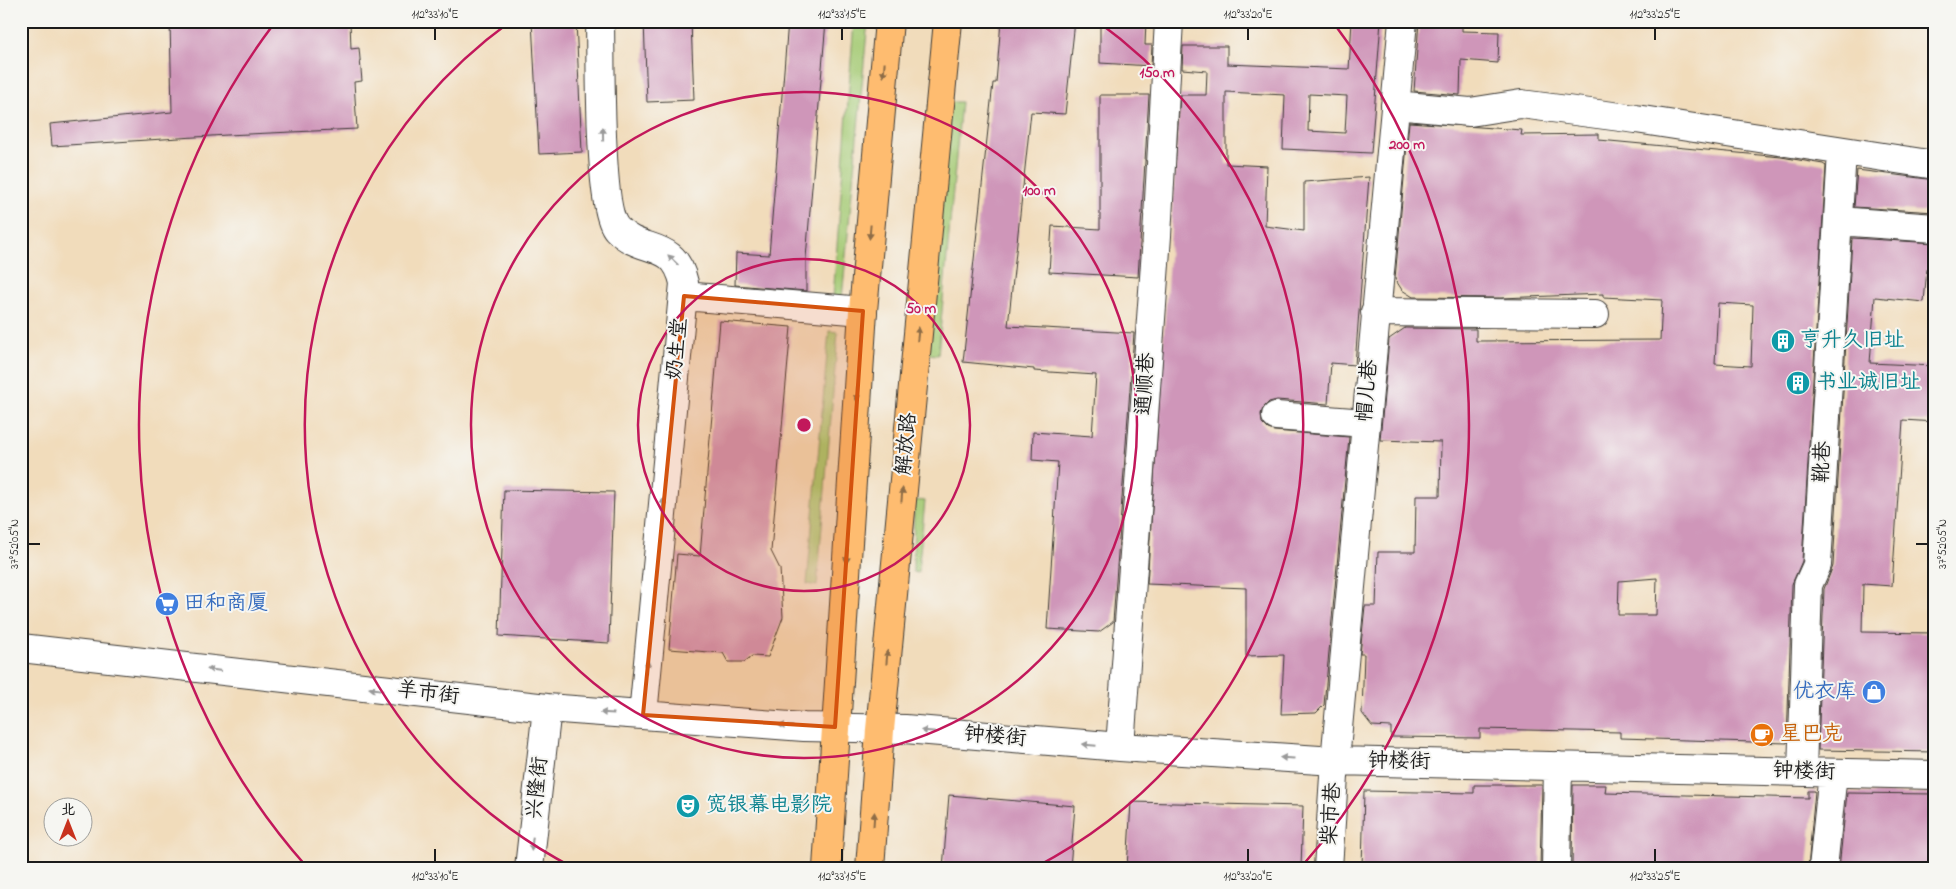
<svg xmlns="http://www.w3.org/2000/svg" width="1956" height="889" font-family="'Indie Flower','LXGW WenKai TC',sans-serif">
	<rect width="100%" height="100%" fill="#f6f6f2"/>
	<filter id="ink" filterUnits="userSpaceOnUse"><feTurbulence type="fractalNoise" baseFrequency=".02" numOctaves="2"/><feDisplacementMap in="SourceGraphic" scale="10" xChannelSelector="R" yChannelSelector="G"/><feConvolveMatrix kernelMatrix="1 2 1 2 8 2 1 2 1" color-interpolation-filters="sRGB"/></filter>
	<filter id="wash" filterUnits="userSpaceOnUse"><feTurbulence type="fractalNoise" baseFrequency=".0096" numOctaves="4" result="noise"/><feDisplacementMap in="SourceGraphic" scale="20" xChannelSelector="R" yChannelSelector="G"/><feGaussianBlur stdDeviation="1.12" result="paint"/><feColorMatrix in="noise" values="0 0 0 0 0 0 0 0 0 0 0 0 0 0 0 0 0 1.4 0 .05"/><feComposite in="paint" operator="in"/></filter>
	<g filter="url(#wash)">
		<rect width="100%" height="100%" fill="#f1dcbb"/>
		<path fill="#a5ca75" stroke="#607348" d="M854 21H868L842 298H833Z
			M950 102H961L938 355 928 354Z
			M829 331 838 332 817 586 807 584Z
			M914 500 925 501 918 573 913 572Z"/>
		<g id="blocks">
			<path fill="#cf96b9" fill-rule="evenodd" d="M170 21H350L351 49 359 48 362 81 354 82 357 129 227 135 52 146 50 124 172 112Z
				M532 21H576L582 152 539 154Z
				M644 21H691L694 100 647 102Z
				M788 21H826L806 258V291L735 285 736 253 769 255Z
				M1001 21H1075L1065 114 1031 112 1008 326 1134 333 1113 622 1099 632 1047 629 1058 462 1032 460 1033 432 1092 436 1096 375 1034 371V369L963 362 993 83H996Z
				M1100 21H1146L1145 45H1152L1151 66 1100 63Z
				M1352 21H1381L1371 153 1283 149 1285 95 1226 92V164L1267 166 1265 226 1304 231V182L1369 177 1355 365 1331 363 1328 404 1277 400 1269 402 1263 408 1261 414 1262 423 1268 429 1274 431 1349 437 1324 705 1316 713 1281 714 1284 655 1246 656V588L1147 584 1180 95H1206L1207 71 1182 69 1183 46H1227V64L1349 69ZM1309 94 1347 96 1345 133 1308 131Z
				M1419 21H1440V25L1462 26V31L1499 32 1498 63 1461 60 1460 95 1414 91Z
				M1100 95H1149L1138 277 1049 272 1052 226 1100 229Z
				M1409 122 1522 130 1521 135 1599 134V140L1781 157 1823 164 1826 166 1802 561 1792 584 1787 743 1620 738V732L1480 729V738L1391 737V727L1372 726 1362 713 1364 654H1360L1365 606H1376L1378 552H1415L1416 496H1440L1441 442 1380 440 1389 339 1405 328 1476 329V341L1660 340 1662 300 1603 297V294L1501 298 1413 297 1402 290 1395 279ZM1718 303 1753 305 1751 366 1715 364ZM1657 578 1656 615H1618L1619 581Z
				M1857 170 1935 180V212L1854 207Z
				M1852 238 1935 243V270L1927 269 1924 302 1875 297 1870 363 1935 366V422L1903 420 1892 586 1863 584 1862 632 1935 633V752L1818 750 1824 589 1833 566Z
				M720 321 791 327 771 551 780 569 783 617 768 657 752 656 744 662H728L723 653 669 649 677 554 700 556Z
				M504 490 614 492 609 643 499 636Z
				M1474 785H1542L1540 868H1362L1364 791 1474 793Z
				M1573 785H1606L1605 793 1808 798V791H1815L1808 868H1572Z
				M1847 793 1935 794V868H1839Z
				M949 795 1075 806 1070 868H943Z
				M1131 802 1303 806 1301 868H1127Z"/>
		</g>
	</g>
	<g filter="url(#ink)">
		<use href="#blocks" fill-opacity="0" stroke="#3c3934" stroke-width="1"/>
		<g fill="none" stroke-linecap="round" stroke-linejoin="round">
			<g stroke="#3c3934" stroke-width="30">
				<path id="minor" d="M600 21C601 56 598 209 617 229 642 255 674 238 684 283L643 715
					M1395 105 1470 112 1521 104 1636 119 1935 165
					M1838 221 1935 228
					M684 296 863 311
					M1375 312 1595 314
					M1276 416 1365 423
					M21 648 547 708 804 727 905 729 1120 747 1335 761 1935 775
					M1120 747 1157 236 1169 21
					M1802 771 1808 585 1817 565 1842 152
					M529 868 547 708
					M1328 868 1335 761 1403 21
					M1556 868 1558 766
					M1823 868 1833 773"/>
			</g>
			<g stroke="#3c3934" stroke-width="30">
				<path id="major" d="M827 868 863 311 889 21
					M870 868 880 730 948 21"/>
			</g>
			<use href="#minor" stroke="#fff" stroke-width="28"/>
			<use href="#major" stroke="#febc70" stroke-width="28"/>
		</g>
		<defs><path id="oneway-solid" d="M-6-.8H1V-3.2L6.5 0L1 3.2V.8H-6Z" transform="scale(1.25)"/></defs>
		<g fill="#8d6c46">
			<use href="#oneway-solid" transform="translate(884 70) rotate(95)"/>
			<use href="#oneway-solid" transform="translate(870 232) rotate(95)"/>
			<use href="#oneway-solid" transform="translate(918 334) rotate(-84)"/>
			<use href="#oneway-solid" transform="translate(857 394) rotate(94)"/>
			<use href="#oneway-solid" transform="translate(902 495) rotate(-85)"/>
			<use href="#oneway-solid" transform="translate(847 556) rotate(94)"/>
			<use href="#oneway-solid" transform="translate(887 657) rotate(-85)"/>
			<use href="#oneway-solid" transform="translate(874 819) rotate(-86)"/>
		</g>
		<g fill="#999">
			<use href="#oneway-solid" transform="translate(603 134) rotate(-91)"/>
			<use href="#oneway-solid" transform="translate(673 260) rotate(-135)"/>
			<use href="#oneway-solid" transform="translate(663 505) rotate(-84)"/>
			<use href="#oneway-solid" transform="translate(647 667) rotate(-84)"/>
			<use href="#oneway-solid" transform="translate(214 670) rotate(-173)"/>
			<use href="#oneway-solid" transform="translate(376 689) rotate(-173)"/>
			<use href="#oneway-solid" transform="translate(607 713) rotate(-176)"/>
			<use href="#oneway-solid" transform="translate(786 726) rotate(-176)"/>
			<use href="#oneway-solid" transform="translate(928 731) rotate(-175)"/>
			<use href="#oneway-solid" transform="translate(1089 745) rotate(-175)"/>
			<use href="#oneway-solid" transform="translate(1287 758) rotate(-176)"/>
			<use href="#oneway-solid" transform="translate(532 844) rotate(96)"/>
		</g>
	</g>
	<path fill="#d4530e" fill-opacity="0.2" stroke="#d4530e" stroke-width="4" stroke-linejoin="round" d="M684 296 863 311 835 727 643 715Z"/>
	<path fill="none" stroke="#1c1c1c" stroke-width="2" d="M435 28V40M842 28V40M1248 28V40M1655 28V40M28 544H40M1916 544H1928M435 849V862M842 849V862M1248 849V862M1655 849V862"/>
	<g fill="none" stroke="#c2185b" stroke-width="2.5">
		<circle cx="804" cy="425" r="166"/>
		<circle cx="804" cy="425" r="333"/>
		<path d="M574 868A499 499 0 0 1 511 21M1097 21A499 499 0 0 1 1034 868"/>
		<path d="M306 866A665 665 0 0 1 273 25M1335 25A665 665 0 0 1 1302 866"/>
	</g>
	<defs>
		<g id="building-disc" transform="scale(1.25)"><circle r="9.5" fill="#0f9aa8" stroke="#f6f6f2"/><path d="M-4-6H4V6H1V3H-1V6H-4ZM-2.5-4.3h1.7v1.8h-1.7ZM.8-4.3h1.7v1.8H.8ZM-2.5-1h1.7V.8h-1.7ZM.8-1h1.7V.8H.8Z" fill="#fff"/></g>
		<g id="supermarket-disc" transform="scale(1.25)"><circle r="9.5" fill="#3f7fe0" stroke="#f6f6f2"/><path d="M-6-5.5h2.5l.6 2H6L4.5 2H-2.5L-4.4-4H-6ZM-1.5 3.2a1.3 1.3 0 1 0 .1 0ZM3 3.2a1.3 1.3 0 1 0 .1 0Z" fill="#fff"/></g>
		<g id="shop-disc" transform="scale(1.25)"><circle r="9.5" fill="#3f7fe0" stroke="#f6f6f2"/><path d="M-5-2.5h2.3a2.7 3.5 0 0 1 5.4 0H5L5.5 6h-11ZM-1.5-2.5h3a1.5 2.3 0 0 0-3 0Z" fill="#fff"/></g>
		<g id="cafe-disc" transform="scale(1.25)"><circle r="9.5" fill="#e8710a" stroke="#f6f6f2"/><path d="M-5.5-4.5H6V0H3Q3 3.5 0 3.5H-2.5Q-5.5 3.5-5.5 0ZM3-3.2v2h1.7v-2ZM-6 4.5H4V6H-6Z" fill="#fff"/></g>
		<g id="theatre-disc" transform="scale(1.25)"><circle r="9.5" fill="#0f9aa8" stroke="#f6f6f2"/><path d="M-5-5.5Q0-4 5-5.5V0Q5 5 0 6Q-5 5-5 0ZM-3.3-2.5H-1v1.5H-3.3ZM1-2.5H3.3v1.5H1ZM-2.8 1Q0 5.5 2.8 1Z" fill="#fff"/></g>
	</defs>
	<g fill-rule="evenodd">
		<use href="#building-disc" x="1783" y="341"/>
		<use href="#building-disc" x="1798" y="383"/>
		<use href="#supermarket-disc" x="167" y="604"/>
		<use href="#shop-disc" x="1874" y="692"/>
		<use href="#cafe-disc" x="1762" y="735"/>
		<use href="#theatre-disc" x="688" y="806"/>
	</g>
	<g text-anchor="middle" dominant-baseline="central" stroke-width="4" stroke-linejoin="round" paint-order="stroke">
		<g font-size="21" fill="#0d838f" stroke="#f6f6f2" text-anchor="start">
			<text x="1800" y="341">亨升久旧址</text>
			<text x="1816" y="383">书业诚旧址</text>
			<text x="706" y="806">宽银幕电影院</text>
		</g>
		<g font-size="21" fill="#1c1c1c" stroke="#f6f6f2">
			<text transform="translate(678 349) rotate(-84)">奶生堂</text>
			<text transform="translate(1146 384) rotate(-87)">通顺巷</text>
			<text transform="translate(1368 391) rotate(-85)">帽儿巷</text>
			<text transform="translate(907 444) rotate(-85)">解放路</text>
			<text transform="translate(1823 462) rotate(-87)">靴巷</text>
			<text transform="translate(428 694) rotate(7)">羊市街</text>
			<text transform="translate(995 737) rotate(5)">钟楼街</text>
			<text transform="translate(1399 762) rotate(1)">钟楼街</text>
			<text transform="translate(1804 772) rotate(2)">钟楼街</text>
			<text transform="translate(538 788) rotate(-84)">兴隆街</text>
			<text transform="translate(1332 814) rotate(-86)">柴市巷</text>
		</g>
		<g font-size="21" fill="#366cbe" stroke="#f6f6f2" text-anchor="start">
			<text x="184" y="604">田和商厦</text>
			<text x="1856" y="692" text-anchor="end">优衣库</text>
		</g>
		<g font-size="21" fill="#c56008" stroke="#f6f6f2" text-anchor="start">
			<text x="1780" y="735">星巴克</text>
		</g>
	</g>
	<circle cx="804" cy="425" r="8" fill="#c2185b" stroke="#f6f6f2" stroke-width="2.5"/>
	<g font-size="15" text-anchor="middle" font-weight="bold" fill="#c2185b" stroke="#f6f6f2" stroke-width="4" stroke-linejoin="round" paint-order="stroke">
		<text x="1157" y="77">150 m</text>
		<text x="1407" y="149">200 m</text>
		<text x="1039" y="195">100 m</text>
		<text x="921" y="313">50 m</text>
	</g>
	<rect width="1956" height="889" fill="none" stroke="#f6f6f2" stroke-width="55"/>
	<g transform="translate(68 822)"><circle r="24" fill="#f6f6f2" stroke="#9f9f9c"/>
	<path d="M0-4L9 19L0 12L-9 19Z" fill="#c8321e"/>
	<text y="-8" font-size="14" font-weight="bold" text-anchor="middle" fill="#1c1c1c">北</text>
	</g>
	<rect x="28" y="28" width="1900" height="834" fill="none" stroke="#1c1c1c" stroke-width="2"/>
	<g font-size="12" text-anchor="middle" fill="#1c1c1c">
		<text x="435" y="18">112°33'10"E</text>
		<text x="842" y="18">112°33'15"E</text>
		<text x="1248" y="18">112°33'20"E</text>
		<text x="1655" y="18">112°33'25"E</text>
		<text transform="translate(14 544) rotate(-90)" y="4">37°52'05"N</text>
		<text transform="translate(1942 544) rotate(-90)" y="4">37°52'05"N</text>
		<text x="435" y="880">112°33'10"E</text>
		<text x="842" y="880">112°33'15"E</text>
		<text x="1248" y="880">112°33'20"E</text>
		<text x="1655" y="880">112°33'25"E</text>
	</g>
</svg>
